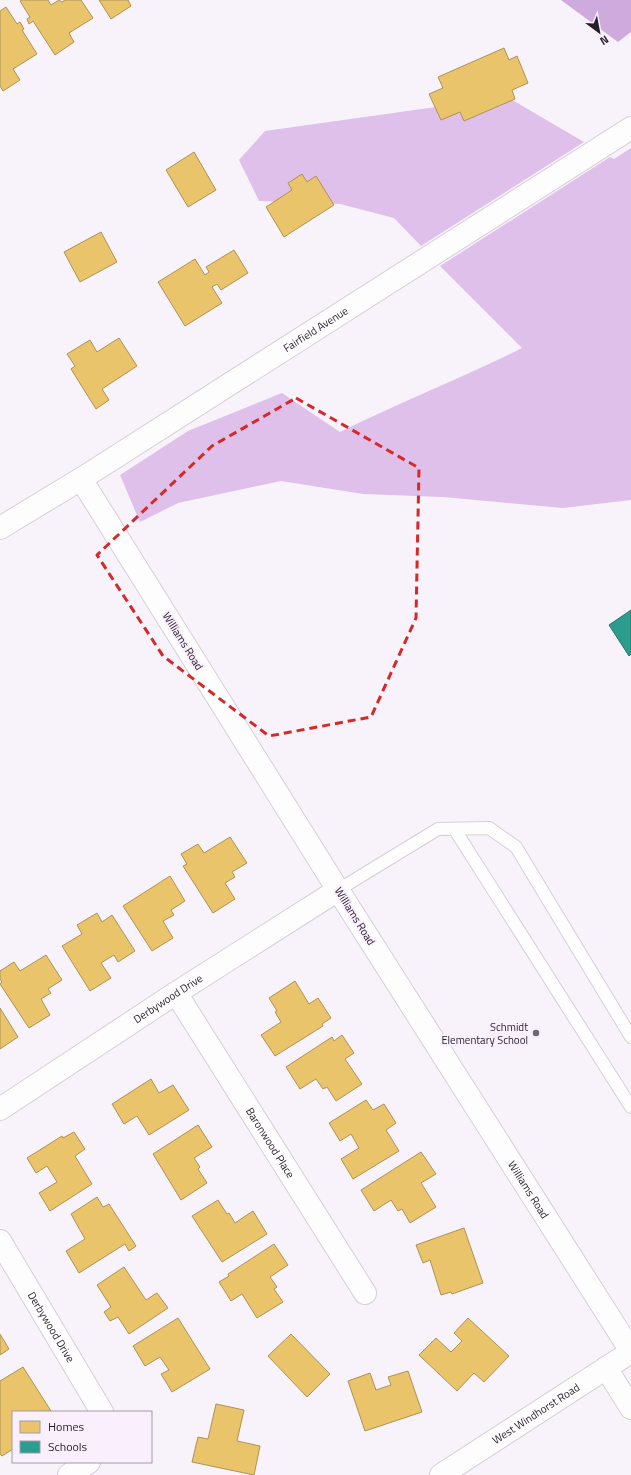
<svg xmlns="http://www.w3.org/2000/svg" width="631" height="1475" font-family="'Titillium Web',sans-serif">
	<rect width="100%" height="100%" fill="#f8f2fa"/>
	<path fill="#dfc0eb" d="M507 97 584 142 421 246 394 218 340 204 259 201 239 160 265 131Z
		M631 148V500L563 508 443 497 363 494 281 481 178 503 140 522 120 475 188 431 282 393 340 432C400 402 462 378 522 348L440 266 610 157 614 159Z"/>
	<path fill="#cfabdd" d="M561 0H631V32L618 42Z"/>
	<path fill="#e9c46a" stroke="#ae9256" d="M22 0H48L51 5 59 0 62 2 65 0H81L93 18 69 33 74 42 55 55 33 21 29 24 27 19 30 17 20 1Z
		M99 0H128L131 6 111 19Z
		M6 7 17 24 20 22 24 29 22 30 37 54 13 69 20 80 3 91 0 86V11Z
		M504 48 509 60 517 56 528 83 512 90 515 99 464 121 460 112 441 120 429 94 443 88 438 77Z
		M194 152 216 190 188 207 166 170Z
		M302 174 307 182 316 176 334 205 284 237 266 207 292 190 288 183Z
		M101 232 117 262 80 282 64 252Z
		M234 250 248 273 221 290 217 284 212 287 222 303 185 326 158 282 195 259 205 275 209 272 206 267Z
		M119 338 137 366 102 389 109 400 96 409 71 369 75 366 67 354 90 340 97 352Z
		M230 837 247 863 232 872 235 877 225 883 235 899 213 913 183 866 187 864 181 854 198 844 204 853Z
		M170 876 185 901 171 910 174 915 163 921 173 938 152 951 123 906Z
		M97 913 102 922 112 915 135 951 118 962 114 955 101 963 111 978 90 991 62 946 82 934 77 925Z
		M46 955 62 980 48 989 51 993 41 999 50 1015 29 1028 0 984 2 982 0 979V971L14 962 20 971Z
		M295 981 309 1004 318 998 331 1018 322 1024 323 1026 275 1056 261 1035 281 1022 275 1012 277 1011 269 998Z
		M0 1008 18 1037 0 1049Z
		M342 1035 354 1053 345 1059 362 1084 336 1101 327 1087 323 1089 316 1079 300 1089 286 1067 332 1037 334 1041Z
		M151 1079 159 1093 173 1085 189 1110 149 1135 137 1116 124 1124 112 1104Z
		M366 1100 373 1110 384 1104 396 1123 386 1130 399 1151 353 1179 341 1159 359 1148 351 1134 340 1141 329 1123Z
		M198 1125 212 1147 194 1158 200 1167 198 1169 207 1183 181 1200 153 1154Z
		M74 1132 85 1149 75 1156 92 1184 50 1211 39 1193 57 1182 47 1166 36 1173 27 1158 62 1136 63 1138Z
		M421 1152 436 1174 421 1183 436 1207 410 1223 402 1209 398 1211 391 1200 374 1211 361 1190Z
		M97 1197 103 1207 109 1204 136 1246 129 1251 125 1244 79 1273 66 1251 85 1239 71 1214Z
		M218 1200 227 1214 229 1213 235 1223 253 1211 267 1234 222 1262 192 1216Z
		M464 1228 483 1283 452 1294 451 1292 441 1295 430 1260 423 1263 416 1245Z
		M274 1244 288 1265 270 1277 277 1287 274 1289 283 1302 257 1318 242 1294 231 1301 219 1282 229 1276 228 1274Z
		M124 1267 146 1300 157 1293 168 1308 129 1334 118 1317 110 1321 104 1312 111 1307 97 1285Z
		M178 1318 210 1369 172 1392 161 1374 169 1370 160 1357 145 1366 133 1346Z
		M468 1318 509 1356 484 1382 474 1373 457 1391 419 1355 436 1338 451 1352 462 1341 454 1333Z
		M0 1334 9 1349 0 1355Z
		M291 1334 330 1374 307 1397 268 1356Z
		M23 1367 51 1411 13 1412V1449L2 1456 0 1454V1381Z
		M408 1371 422 1412 365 1431 348 1381 370 1373 376 1390 391 1385 388 1377Z
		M216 1404 244 1410 237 1441 260 1446 254 1475 192 1462 198 1437 208 1439Z"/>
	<path fill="#2a9d8f" stroke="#287770" d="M631 610V654L629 656 609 625Z"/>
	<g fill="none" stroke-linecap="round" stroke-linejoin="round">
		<g stroke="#d5cfd7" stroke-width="14">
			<path id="lane" d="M455 830 631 1107
				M338 890 438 829 489 828 516 847 631 1037"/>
		</g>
		<g stroke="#d5cfd7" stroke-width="24">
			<g id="street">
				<path id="s1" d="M0 528 81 479 631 128"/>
				<path id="s2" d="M176 993 365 1293"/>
				<path id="s3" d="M0 1109 176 993 338 890 81 479"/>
				<path id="s4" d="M0 1241 102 1412"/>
				<path d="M606 1368 631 1408"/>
				<path d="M69 1475 89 1462"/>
			</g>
		</g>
		<g stroke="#d5cfd7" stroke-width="24">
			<g id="secondary">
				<path id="s5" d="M338 890 631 1351"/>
				<path id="s6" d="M441 1475 631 1352"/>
			</g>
		</g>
		<use href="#lane" stroke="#fefdfe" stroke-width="12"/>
		<use href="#street" stroke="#fefdfe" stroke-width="22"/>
		<use href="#secondary" stroke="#fefdfe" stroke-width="22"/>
	</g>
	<path fill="none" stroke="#d62828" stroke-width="3" stroke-dasharray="8 5" stroke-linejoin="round" d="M296 398 419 468 416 618 371 717 269 736 163 656 97 555 212 446Z"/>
	<circle fill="#6e6870" stroke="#f9effd" stroke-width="1.5" cx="536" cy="1033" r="4"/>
	<g text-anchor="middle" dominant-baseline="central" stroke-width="4" stroke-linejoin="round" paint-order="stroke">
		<g font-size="11" fill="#241e26" stroke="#f9effd">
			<text stroke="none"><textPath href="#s1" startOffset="373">Fairfield Avenue</textPath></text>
			<text transform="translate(183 641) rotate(58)">Williams Road</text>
			<text transform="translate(355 916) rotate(58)">Williams Road</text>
			<text stroke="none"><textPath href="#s3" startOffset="201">Derbywood Drive</textPath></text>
			<text stroke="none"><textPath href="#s2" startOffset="177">Baronwood Place</textPath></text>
			<text stroke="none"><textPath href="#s5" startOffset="355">Williams Road</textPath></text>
			<text stroke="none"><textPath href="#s4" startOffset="100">Derbywood Drive</textPath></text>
			<text stroke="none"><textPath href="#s6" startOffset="113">West Windhorst Road</textPath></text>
		</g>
		<g font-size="11" fill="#241e26" stroke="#f9effd" text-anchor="end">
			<text x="528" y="1027">Schmidt<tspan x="528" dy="13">Elementary School</tspan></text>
		</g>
	</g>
	<rect x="12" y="1411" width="140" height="52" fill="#f9effd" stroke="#a49ba7"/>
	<rect x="20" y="1421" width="20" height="12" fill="#e9c46a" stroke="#a49ba7"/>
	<text x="48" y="1431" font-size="12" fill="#241e26">Homes</text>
	<rect x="20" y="1441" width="20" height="12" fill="#2a9d8f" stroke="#a49ba7"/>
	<text x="48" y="1451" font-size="12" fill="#241e26">Schools</text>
	<g transform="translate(599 32) rotate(148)" stroke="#f9effd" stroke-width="3" paint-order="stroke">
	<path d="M0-3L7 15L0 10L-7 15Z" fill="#241e26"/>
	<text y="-6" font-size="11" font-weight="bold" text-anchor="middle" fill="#241e26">N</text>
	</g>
</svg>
